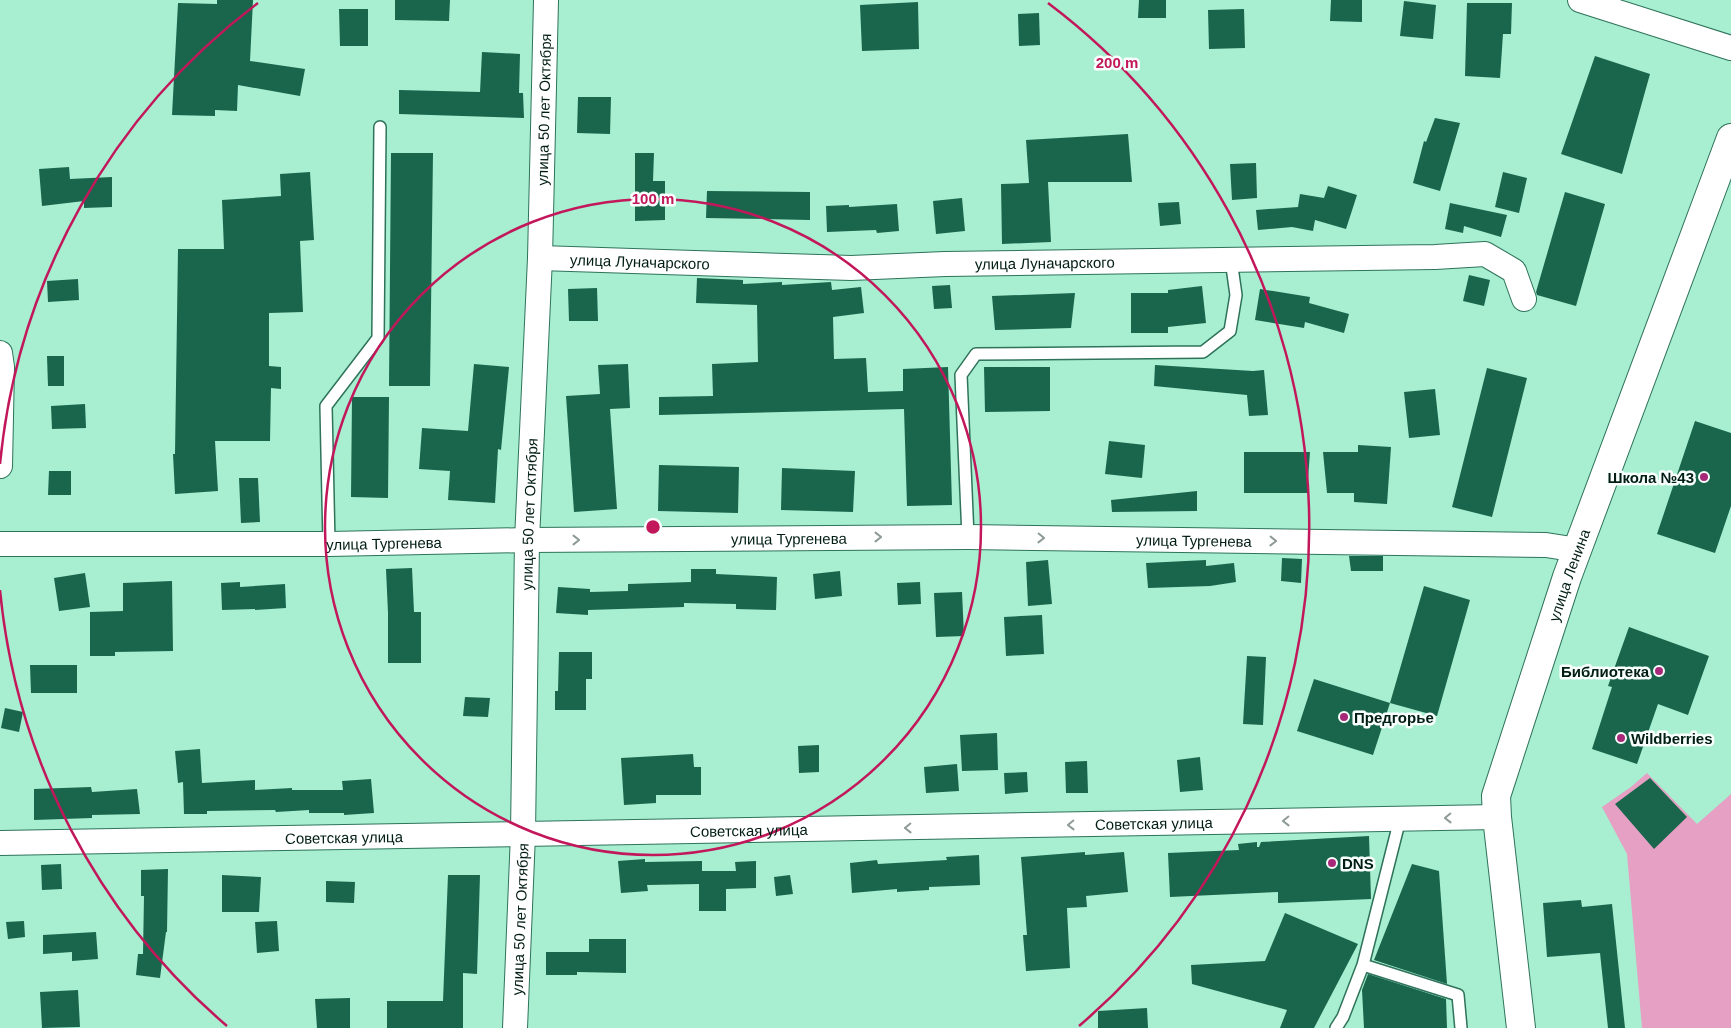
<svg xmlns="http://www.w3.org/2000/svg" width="1731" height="1028" font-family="Helvetica,sans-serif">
	<rect width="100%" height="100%" fill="#a8eed1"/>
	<path fill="#e5a0c4" d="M1647 773 1697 824 1731 794V1028H1642L1627 854 1602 807 1631 787Z"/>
	<path fill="#19664d" d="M217 0H253L250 61 305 69 300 96 238 85 237 111 215 110V116L172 115 178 3 217 4Z
		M395 0H450L449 21 395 20Z
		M1139 0H1166V18H1138Z
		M1331 0H1362V22L1330 21Z
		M1404 1 1436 5 1433 39 1400 36Z
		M918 2 919 49 862 51 860 5Z
		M1467 3H1512L1511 34H1503L1500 78 1465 76Z
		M339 9H368V46H340Z
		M1244 9 1245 48 1209 49 1208 10Z
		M1039 13 1040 45 1019 46 1018 14Z
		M482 52 520 54 519 93H523L524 118 399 114V90L480 92Z
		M1595 56 1650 74 1622 174 1561 154Z
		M578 97H611L610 134 577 133Z
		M1435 118 1460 123 1440 191 1413 183 1424 141 1426 142Z
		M1128 134 1132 182H1048L1051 242 1002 244 1001 184 1029 183 1026 140Z
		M391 153H433L430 386H389Z
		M635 153H654L653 181H665V220L635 221Z
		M1256 163 1257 198 1232 200 1230 164Z
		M69 167 70 179 112 177V207L84 208V201L42 206 39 169Z
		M310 172 314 240 300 241 303 312 269 313V366L281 367V389L271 388 270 441H215L218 491 175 494 173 454H175L178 249H224L222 200 281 196 280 174Z
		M1503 172 1527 178 1519 213 1495 207Z
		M1328 186 1357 195 1346 229 1315 220 1313 231 1292 227 1258 230 1256 210 1298 207 1300 194 1324 198Z
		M707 191 810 192V220L706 218Z
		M1565 192 1605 204 1576 306 1537 295 1536 292Z
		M962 198 965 231 936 234 933 201Z
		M1179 202 1181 224 1160 226 1158 203Z
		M1450 203 1507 215 1501 237 1464 226 1463 233 1445 229Z
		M897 204 899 231 877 233 876 230 827 232 826 206 849 205V207Z
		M1469 275 1490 280 1484 306 1463 301Z
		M697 278 743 280V284L782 282V285L831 282 832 290 861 287 864 313 833 317 834 359 866 358 868 392 903 391V369L948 367 952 505 907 506 904 409 659 415V397L713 396 712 364 758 362 757 305 696 303Z
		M78 279 79 300 48 302 47 281Z
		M950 285 952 308 934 309 932 286Z
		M1202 286 1206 323 1168 327V333H1131V293H1168V290Z
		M597 288 598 321H569L568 289Z
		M1260 289 1310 297 1309 303 1349 314 1344 333 1305 322 1304 328 1255 320Z
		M1075 293 1071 328 995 330 992 296Z
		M47 356H64V386H48Z
		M474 364 509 367 501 450 498 449 495 503 448 500 450 471 419 469 422 428 468 431Z
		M628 364 630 408 610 409 617 509 574 512 566 396 600 394 598 365Z
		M1155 365 1253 371 1264 370 1268 415 1249 416 1247 395 1154 386Z
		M984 367H1050V411L985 412Z
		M1487 368 1527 378 1492 517 1452 507Z
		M1435 389 1440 435 1409 438 1404 392Z
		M352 397H389L388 498 351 497Z
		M85 404 86 428 52 429 51 406Z
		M1695 421 1731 433V506L1715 553 1657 534Z
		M1109 441 1145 445 1142 478 1105 474Z
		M1358 445 1391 447 1387 504 1354 502V493H1327L1323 452H1358Z
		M1244 452H1310L1307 493H1244Z
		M659 465 739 467 738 513 658 511Z
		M782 468 855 471 853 512 781 510Z
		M49 471H71V495H48Z
		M239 478H258L260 522 241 523Z
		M1197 491V511L1112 512 1111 500Z
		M1349 556H1383V571H1351Z
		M1282 558 1302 559 1301 583 1281 581Z
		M1048 560 1052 604 1028 606 1026 562Z
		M1206 560V566L1234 563 1236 582 1210 586 1148 588 1146 563Z
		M412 568 414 612H421V663H388V613L386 569Z
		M691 569H716V574L777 577 776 610 736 609V604L684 603V607L588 610V615L556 613 558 587 590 589V592L628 591V584L691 582Z
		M840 571 842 596 815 599 813 574Z
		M85 573 90 607 59 611 54 578Z
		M172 581 173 651 115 652V656H90V612L123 611V583Z
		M240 582V587L285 584 286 608 255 610V609L222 610 221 583Z
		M920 582 921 604 898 605 897 583Z
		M1424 586 1470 600 1437 716 1390 703Z
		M962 592 964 636 936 637 934 593Z
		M1042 615 1044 654 1006 656 1004 617Z
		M1629 627 1709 656 1688 715 1658 704 1637 764 1592 749 1612 687 1608 686Z
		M559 652H592V679H586V710H555V691H558Z
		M1247 656 1266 657 1263 725 1243 724Z
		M30 665H77V693H31Z
		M1314 679 1390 703 1373 755 1297 731Z
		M465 697 490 698 488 717 463 716Z
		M5 708 23 712 19 732 1 728Z
		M997 733 998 770 962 771 960 735Z
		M819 745V772L799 773 798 746Z
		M200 749 202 783 255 780V790L292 788V790H343L342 781 371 779 374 813 344 815V813H309V810L276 812 275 810 207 811V814H184L183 782 178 783 175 751Z
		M693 754 694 767H701V795H656V803L624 805 621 758Z
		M1200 757 1203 790 1180 792 1177 760Z
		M1087 761 1088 793H1066L1065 762Z
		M957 764 959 791 926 793 924 767Z
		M1027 772 1028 792 1005 794 1004 773Z
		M1650 778 1687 817 1654 849 1615 804Z
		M91 787 92 792 137 789 140 814 92 815V818L34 820V789Z
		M1369 836 1371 899 1278 903V892L1170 897 1168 853 1239 850 1238 844 1257 842V847H1259L1261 842Z
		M1085 852V855L1124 852 1128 892 1086 896 1087 907 1067 908 1070 968 1026 971 1023 935H1027L1021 857Z
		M979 855 980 885 929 887V890L897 892V889L852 893 850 863 877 860 878 864 947 860 946 857Z
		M645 859V862L702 861V871H736L735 862 756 861V888L726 889V911H699V884L647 885 648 891 621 893 618 861Z
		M61 864 62 889 42 890 41 865Z
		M1412 864 1439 871 1447 984 1374 960Z
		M168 869 167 932H166L160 978 136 975 138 954H143L144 896H141V870Z
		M222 875 261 877 259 912H222Z
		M448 875H480L477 974 463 973V1028H387V1001H443Z
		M790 875 793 894 776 896 774 877Z
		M326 881 355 882 354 903 326 902Z
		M1581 900 1582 907 1612 904 1625 1028H1608L1600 953 1547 957 1543 903Z
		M1285 913 1358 944 1314 1028H1280L1287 1010 1192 984 1191 965 1265 961Z
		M24 921 25 937 8 939 6 922Z
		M277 921 279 951 257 953 255 922Z
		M96 932 98 959 72 961V952L43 954V935Z
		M589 939H626V973L577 972V975H546V952H589Z
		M1368 974 1446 999 1447 1028H1364L1362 990Z
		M78 990 80 1027 42 1028 40 992Z
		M350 998V1028H317L315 999Z
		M1147 1008 1148 1028H1098V1011Z"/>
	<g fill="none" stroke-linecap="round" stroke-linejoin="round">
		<g stroke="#2e735a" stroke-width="14">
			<path id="service" d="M968 537 961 375 976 354 1203 352 1230 331 1236 295 1231 260
				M329 544 326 406 378 338 380 127
				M1363 965 1458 995 1461 1028
				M1336 1028 1343 1017 1363 965 1400 819"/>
		</g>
		<g stroke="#2e735a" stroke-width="26">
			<g id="minor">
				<path d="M1580 0 1731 48"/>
				<path id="s1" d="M540 258 851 268 945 264 1435 257 1485 254 1514 271 1524 299"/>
				<path d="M0 353 2 367 0 466"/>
				<path id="s2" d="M0 544H329L527 540 968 537 1546 545 1578 550"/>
				<path id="s3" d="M0 843 1497 817"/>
				<path id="s4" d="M515 1028 523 834 527 540 540 258 546 0"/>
			</g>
		</g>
		<g stroke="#2e735a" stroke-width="30">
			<g id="tertiary">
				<path id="s5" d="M1521 1028 1497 817 1496 796 1567 577 1731 138"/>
			</g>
		</g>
		<use href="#service" stroke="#fff" stroke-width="11"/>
		<use href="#minor" stroke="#fff" stroke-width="24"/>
		<use href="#tertiary" stroke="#fff" stroke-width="28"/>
	</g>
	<defs><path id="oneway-chevron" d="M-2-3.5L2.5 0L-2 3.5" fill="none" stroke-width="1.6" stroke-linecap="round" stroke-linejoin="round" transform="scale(1.25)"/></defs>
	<g stroke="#8d9a95">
		<use href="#oneway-chevron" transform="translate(878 537)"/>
		<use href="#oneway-chevron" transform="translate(1041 538) rotate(1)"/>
		<use href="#oneway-chevron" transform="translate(576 540)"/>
		<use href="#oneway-chevron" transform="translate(1273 541) rotate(1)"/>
		<use href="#oneway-chevron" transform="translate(1448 818) rotate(179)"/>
		<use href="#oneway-chevron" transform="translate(1286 821) rotate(179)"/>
		<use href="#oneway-chevron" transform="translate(1071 825) rotate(179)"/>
		<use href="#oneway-chevron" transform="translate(908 828) rotate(179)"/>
	</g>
	<g fill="none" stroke="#c2185b" stroke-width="2.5">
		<circle cx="653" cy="527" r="328"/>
		<path d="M227 1026A656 656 0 0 1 0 590M0 464A656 656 0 0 1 258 3M1048 3A656 656 0 0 1 1079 1026"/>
	</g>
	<g fill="#a82979" stroke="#f8fffc" stroke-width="2">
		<circle cx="1704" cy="477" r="5"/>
		<circle cx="1659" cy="671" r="5"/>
		<circle cx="1344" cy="717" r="5"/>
		<circle cx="1621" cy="738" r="5"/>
		<circle cx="1332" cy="863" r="5"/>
	</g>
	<g text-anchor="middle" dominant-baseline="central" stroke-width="5" stroke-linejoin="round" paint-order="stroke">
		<g font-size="15" fill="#021e14" stroke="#f8fffc">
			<text stroke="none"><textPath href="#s4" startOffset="919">улица 50 лет Октября</textPath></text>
			<text stroke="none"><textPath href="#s1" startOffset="100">улица Луначарского</textPath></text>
			<text stroke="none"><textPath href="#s1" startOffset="505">улица Луначарского</textPath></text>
			<text stroke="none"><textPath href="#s4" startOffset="514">улица 50 лет Октября</textPath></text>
			<text stroke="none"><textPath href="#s2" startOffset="789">улица Тургенева</textPath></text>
			<text stroke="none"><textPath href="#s2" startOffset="1194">улица Тургенева</textPath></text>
			<text stroke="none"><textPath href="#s2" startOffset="384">улица Тургенева</textPath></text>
			<text stroke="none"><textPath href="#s5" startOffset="466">улица Ленина</textPath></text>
			<text stroke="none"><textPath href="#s3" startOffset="1154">Советская улица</textPath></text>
			<text stroke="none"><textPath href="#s3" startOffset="749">Советская улица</textPath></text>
			<text stroke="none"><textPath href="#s3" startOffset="344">Советская улица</textPath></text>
			<text stroke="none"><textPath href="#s4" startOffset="109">улица 50 лет Октября</textPath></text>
		</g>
		<g font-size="15" font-weight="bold" fill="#021e14" stroke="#f8fffc" text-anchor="start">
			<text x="1694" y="477" text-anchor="end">Школа №43</text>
			<text x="1649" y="671" text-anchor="end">Библиотека</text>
			<text x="1354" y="717">Предгорье</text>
			<text x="1631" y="738">Wildberries</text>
			<text x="1342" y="863">DNS</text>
		</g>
	</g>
	<circle cx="653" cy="527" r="8" fill="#c2185b" stroke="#f8fffc" stroke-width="2.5"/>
	<g font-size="15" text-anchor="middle" font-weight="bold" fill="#c2185b" stroke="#f8fffc" stroke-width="5" stroke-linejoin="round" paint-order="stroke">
		<text x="1117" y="68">200 m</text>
		<text x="653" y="204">100 m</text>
	</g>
</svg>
